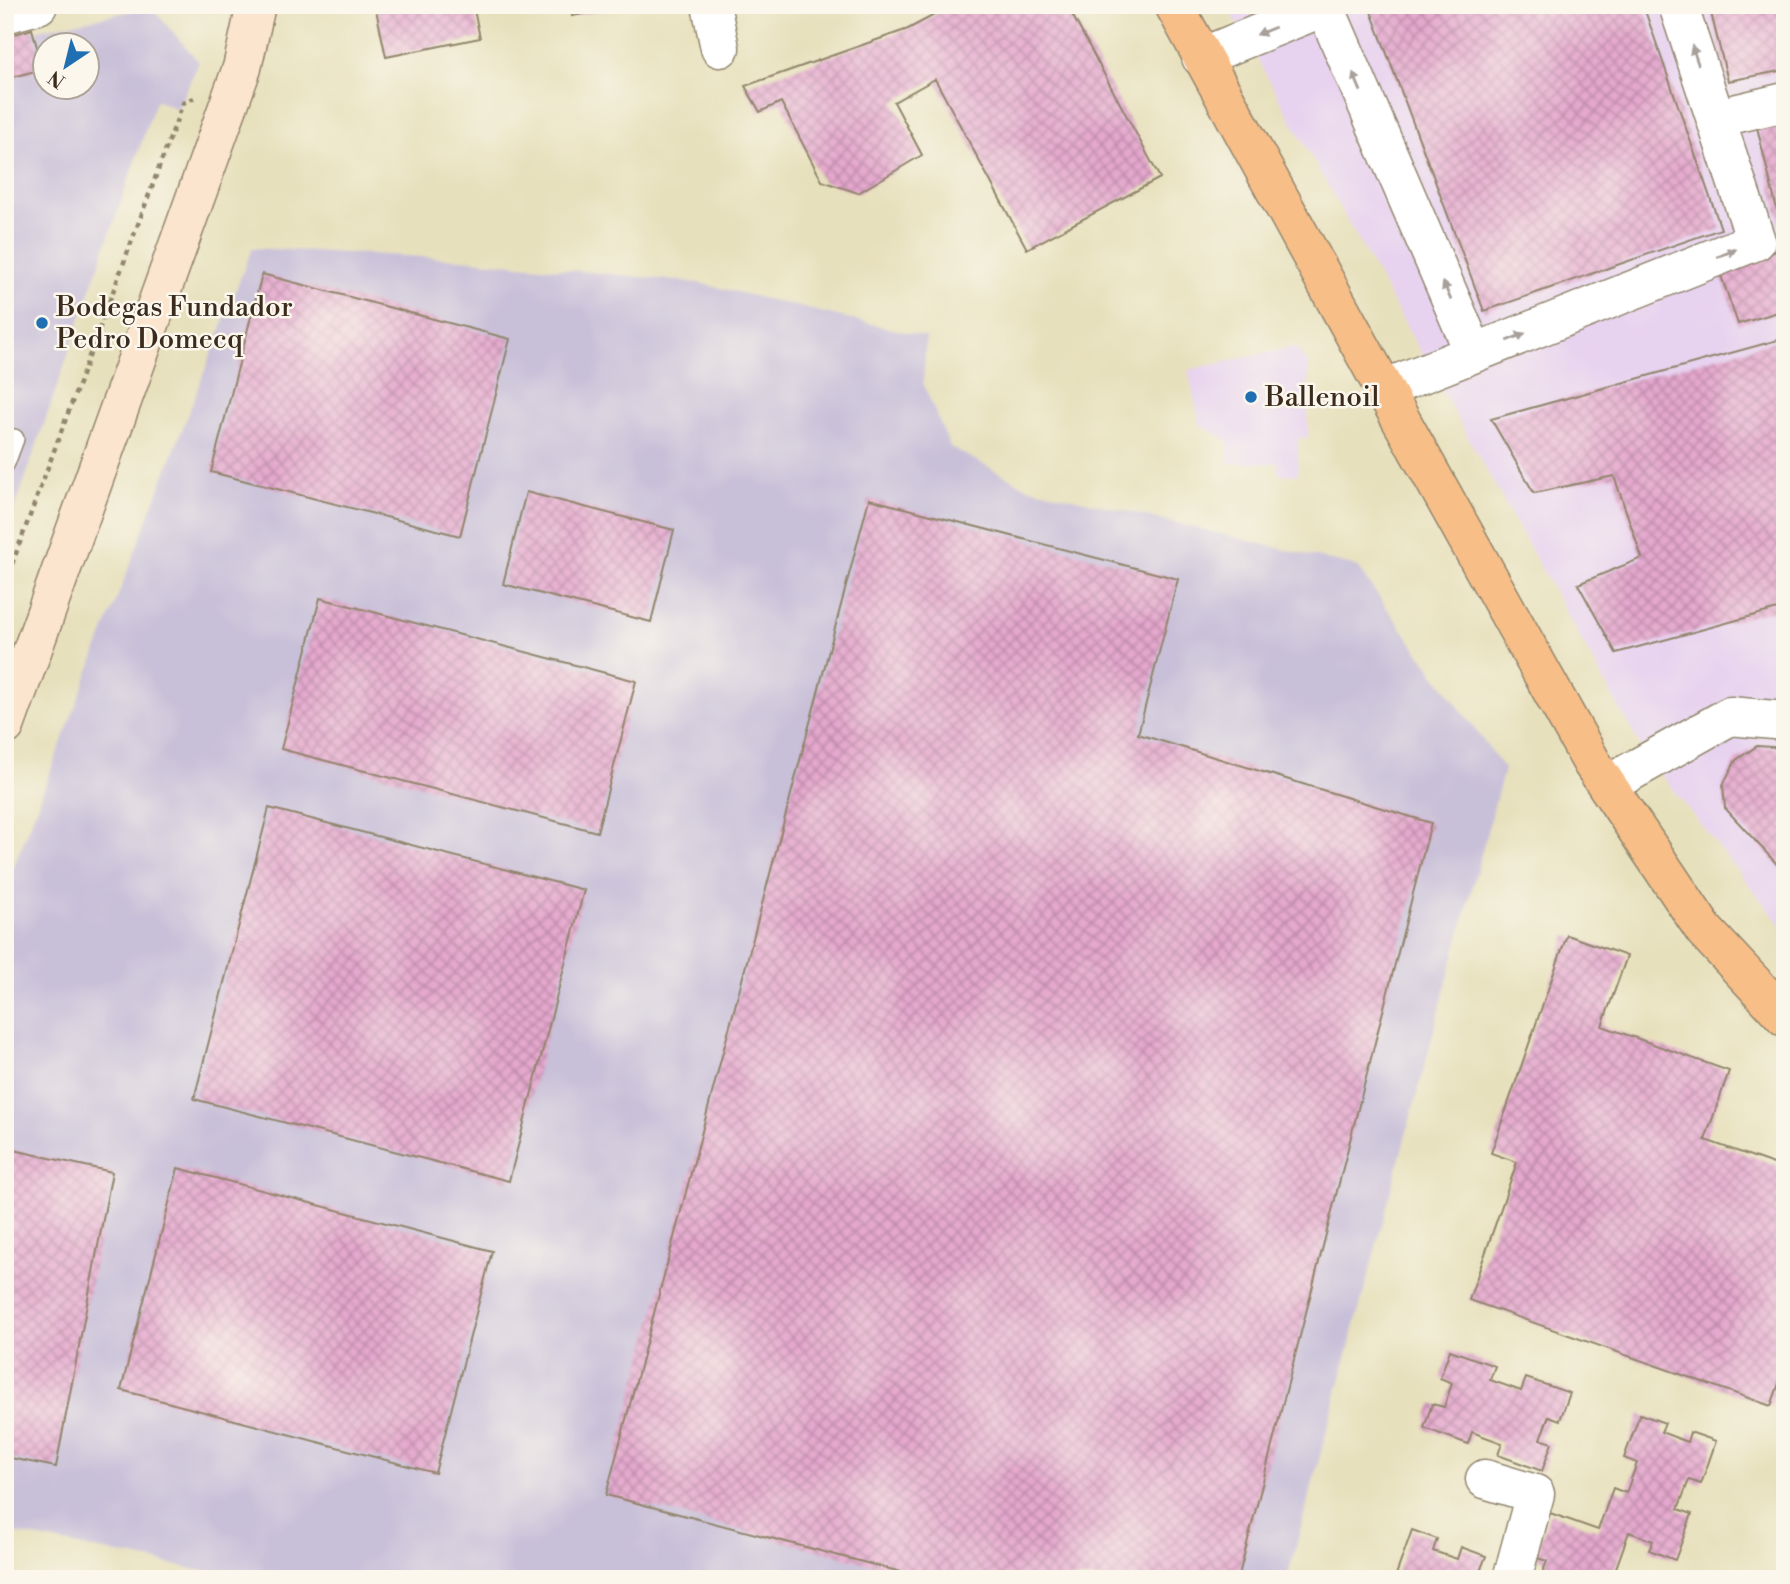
<svg xmlns="http://www.w3.org/2000/svg" width="1790" height="1584" font-family="'Libre Bodoni',serif">
	<defs>
		<pattern id="building-cross-hatch" width="8" height="8" patternUnits="userSpaceOnUse" patternTransform="scale(1.75)"><rect width="8" height="8" fill="#e5a8ce"/><path d="M0 0l8 8M0 8l8-8" fill="none" stroke="#bb89a7"/></pattern>
	</defs>
	<rect width="100%" height="100%" fill="#fbf7ec"/>
	<filter id="ink" filterUnits="userSpaceOnUse"><feTurbulence type="fractalNoise" baseFrequency=".0143" numOctaves="2"/><feDisplacementMap in="SourceGraphic" scale="14" xChannelSelector="R" yChannelSelector="G"/><feConvolveMatrix kernelMatrix="1 2 1 2 8 2 1 2 1" color-interpolation-filters="sRGB"/></filter>
	<filter id="wash" filterUnits="userSpaceOnUse"><feTurbulence type="fractalNoise" baseFrequency=".00686" numOctaves="4" result="noise"/><feDisplacementMap in="SourceGraphic" scale="28" xChannelSelector="R" yChannelSelector="G"/><feGaussianBlur stdDeviation="1.57" result="paint"/><feColorMatrix in="noise" values="0 0 0 0 0 0 0 0 0 0 0 0 0 0 0 0 0 1.4 0 .05"/><feComposite in="paint" operator="in"/></filter>
	<g filter="url(#wash)">
		<rect width="100%" height="100%" fill="#e7e0bc"/>
		<path fill="#e7d2ef" d="M1227 5H1785V930L1646 756Z
			M1295 347 1308 364V438H1298V475L1278 474V463H1228V441L1200 425 1188 370Z"/>
		<path fill="#c8bfd8" fill-rule="evenodd" d="M151 7 199 62 177 109 156 100 5 537V37ZM46 46H88V88H46Z
			M252 248 462 259 699 283 926 337 923 383 950 447 1027 487 1357 567 1504 769 1287 1579H243L5 1531V889Z"/>
		<g id="blocks">
			<path fill="url(#building-cross-hatch)" d="M375 5H473L480 38 386 57Z
				M570 5H618L619 7 572 16Z
				M953 5H1067L1160 178 1027 249 935 79 894 102 922 155 858 193 822 181 781 102 760 112 745 86 908 29Z
				M1372 5H1643L1721 229 1484 311 1369 6Z
				M1709 5H1785V70L1728 81Z
				M32 29 43 69 5 79V37Z
				M1785 117V239H1784L1756 123Z
				M1785 248V310L1738 324 1719 270Z
				M262 274 510 339 460 536 211 472Z
				M1785 338V607L1616 653 1578 584 1642 558 1614 476 1534 493 1491 419Z
				M526 492 674 530 651 622 503 584Z
				M869 499 1178 579 1138 734 1431 823 1238 1579H928L606 1495Z
				M320 598 636 681 597 832 281 749Z
				M1757 746 1785 748V873L1725 808 1723 785 1736 760Z
				M269 808 584 890 509 1181 194 1099Z
				M1567 935 1627 956 1602 1026 1729 1071 1705 1140 1785 1168V1366L1771 1406 1469 1300 1517 1162 1491 1153Z
				M5 1148 112 1172 56 1467 5 1457Z
				M178 1168 492 1251 435 1473 121 1390Z
				M1450 1350 1495 1366 1490 1380 1521 1391 1526 1378 1570 1393 1560 1420 1549 1416 1540 1439 1552 1443 1542 1471 1498 1455 1502 1443 1472 1432 1468 1444 1424 1428 1432 1404 1444 1407 1452 1383 1440 1378Z
				M1640 1414 1665 1423 1661 1432 1687 1442 1690 1432 1716 1441 1701 1484 1689 1480 1678 1509 1692 1514 1675 1560 1649 1550 1653 1541 1629 1532 1612 1579H1540L1547 1561 1534 1557 1550 1513 1598 1530 1613 1488 1626 1493 1637 1463 1624 1458Z
				M1412 1530 1437 1539 1433 1551 1457 1559 1461 1547 1486 1556 1477 1579H1407L1396 1575Z"/>
		</g>
	</g>
	<g filter="url(#ink)">
		<use href="#blocks" fill-opacity="0" stroke="#91856d" stroke-width="2"/>
		<g fill="none" stroke-linecap="round" stroke-linejoin="round">
			<g stroke="#91856d" stroke-width="22">
				<path id="lane" d="M5 463 14 439"/>
			</g>
			<g stroke="#91856d" stroke-width="41">
				<path id="street" d="M711 5 720 48
					M1325 7 1474 353
					M5 14 38 5
					M1201 57 1329 5
					M1717 118 1785 102
					M1384 389 1756 241 1678 5
					M1607 785 1730 716 1785 721
					M1485 1479 1535 1494 1512 1579"/>
			</g>
			<g stroke="#91856d" stroke-width="41">
				<path id="secondary" d="M5 726 242 68 256 5"/>
			</g>
			<g stroke="#91856d" stroke-width="41">
				<path id="primary" d="M1174 5 1401 420 1592 763 1704 930 1785 1017"/>
			</g>
			<path stroke="#91856d" stroke-width="4.5" stroke-dasharray="5 5" stroke-linecap="butt" d="M5 583 183 103 194 98"/>
			<use href="#lane" stroke="#fff" stroke-width="19"/>
			<use href="#street" stroke="#fff" stroke-width="38"/>
			<use href="#secondary" stroke="#fce5cf" stroke-width="38"/>
			<use href="#primary" stroke="#f7be88" stroke-width="38"/>
		</g>
		<defs><path id="oneway-solid" d="M-6-.8H1V-3.2L6.5 0L1 3.2V.8H-6Z" transform="scale(1.75)"/></defs>
		<g fill="#a79f9a">
			<use href="#oneway-solid" transform="translate(1266 31) rotate(158)"/>
			<use href="#oneway-solid" transform="translate(1695 55) rotate(-109)"/>
			<use href="#oneway-solid" transform="translate(1357 82) rotate(-113)"/>
			<use href="#oneway-solid" transform="translate(1727 253) rotate(-22)"/>
			<use href="#oneway-solid" transform="translate(1447 291) rotate(-113)"/>
			<use href="#oneway-solid" transform="translate(1516 337) rotate(-22)"/>
		</g>
	</g>
	<g fill="#1f6fb2" stroke="#fbf7ec" stroke-width="2.5">
		<circle cx="42" cy="323" r="7"/>
		<circle cx="1251" cy="397" r="7"/>
	</g>
	<g text-anchor="middle" dominant-baseline="central" stroke-width="5" stroke-linejoin="round" paint-order="stroke">
		<g font-size="28" fill="#3b2a1e" stroke="#fbf7ec" text-anchor="start">
			<text x="56" y="307">Bodegas Fundador<tspan x="56" dy="32">Pedro Domecq</tspan></text>
			<text x="1265" y="397">Ballenoil</text>
		</g>
	</g>
	<rect width="1790" height="1584" fill="none" stroke="#fbf7ec" stroke-width="28"/>
	<g transform="translate(66 66) rotate(215)"><circle r="33" fill="#fbf7ec" stroke="#aea59a" stroke-width="2"/>
	<path d="M0-5L12 26L0 18L-12 26Z" fill="#1f6fb2"/>
	<text y="-10" font-size="19" font-weight="bold" text-anchor="middle" fill="#3b2a1e">N</text>
	</g>
</svg>
